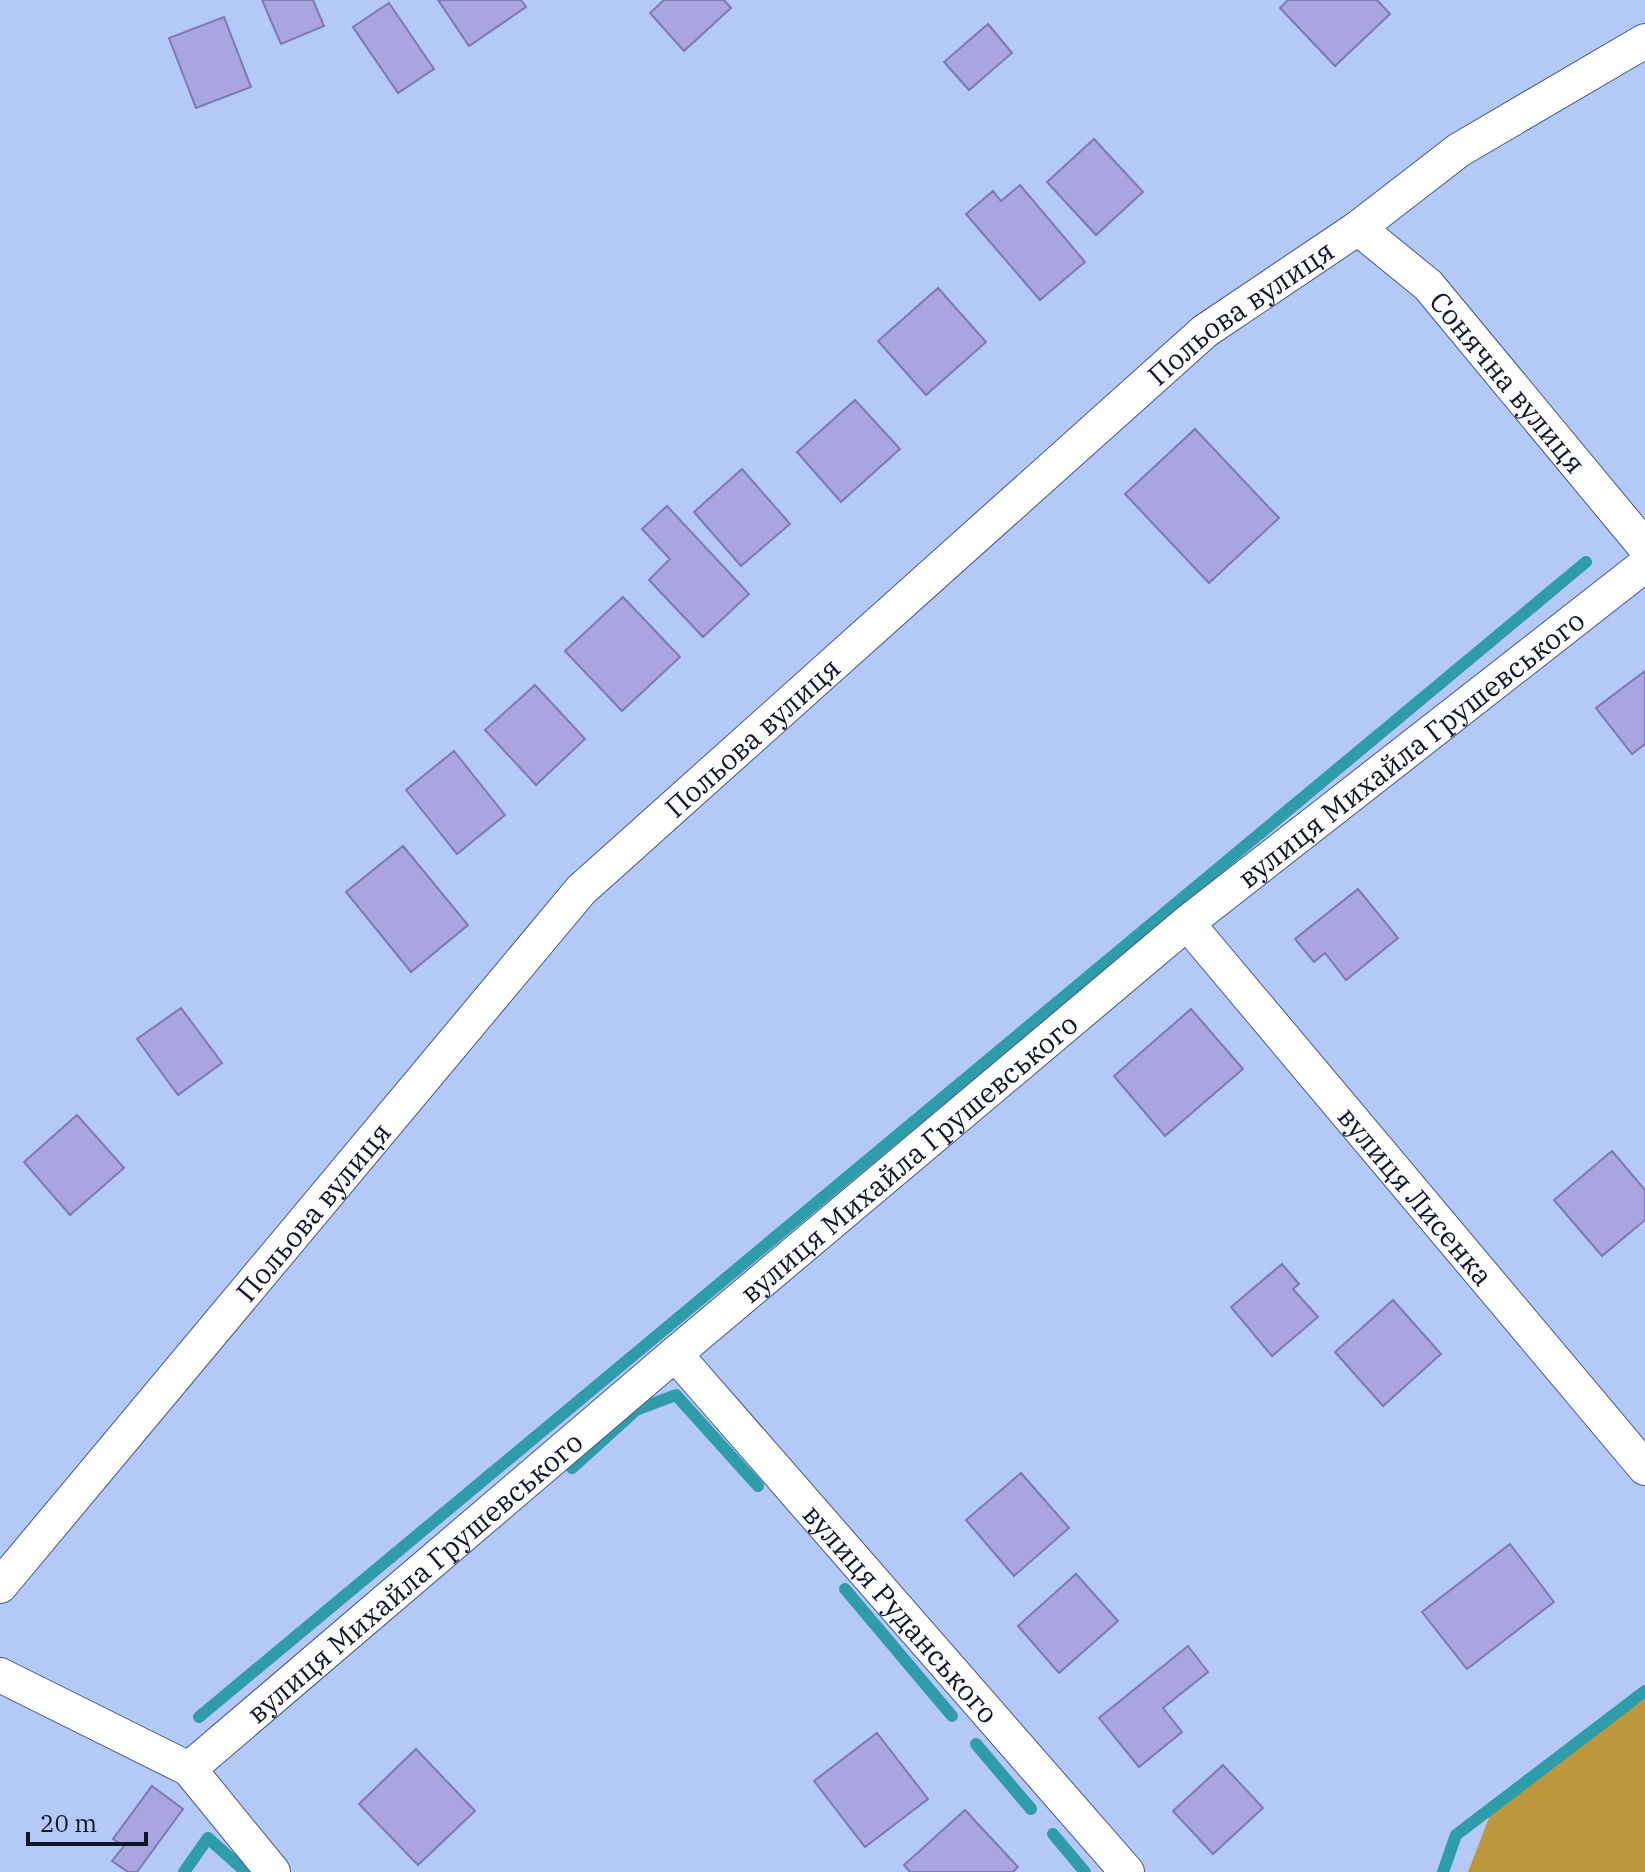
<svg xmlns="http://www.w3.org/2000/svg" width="1645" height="1872" font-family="'IBM Plex Serif',serif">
	<rect width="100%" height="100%" fill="#b5c9f6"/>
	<path fill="#bc973b" d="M1645 1699V1872H1468L1494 1805Z"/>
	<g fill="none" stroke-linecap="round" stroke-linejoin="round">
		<path stroke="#2f9ca9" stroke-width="12" d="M572 1468 636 1410 676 1395 758 1486
			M845 1589 952 1716
			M199 1717 1586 562
			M976 1744 1031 1809
			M1053 1834 1085 1872
			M184 1872 208 1838 246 1872
			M1443 1872 1456 1835 1645 1691"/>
	</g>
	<path fill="#a8a5e0" stroke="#7d7ab2" stroke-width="2" d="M262 0H313L324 26 281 44Z
		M438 0H521L526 7 469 46Z
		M664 0H724L731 8 684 51 650 13Z
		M1288 0H1377L1390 14 1335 66 1280 8Z
		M389 3 434 69 398 93 353 27Z
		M224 17 251 87 196 108 169 38Z
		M988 24 1012 53 969 90 944 62Z
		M1094 139 1143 192 1096 235 1047 182Z
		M1020 185 1085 262 1040 300 966 214 993 191 1001 201Z
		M938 288 986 342 926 395 878 341Z
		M855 400 900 449 841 502 797 452Z
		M1195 429 1279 518 1209 583 1125 494Z
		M742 469 790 524 741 566 694 512Z
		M667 506 749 594 703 637 649 580 670 559 642 529Z
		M623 597 680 657 622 711 565 651Z
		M1645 671V744L1632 754 1596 708Z
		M535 685 585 739 536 785 485 730Z
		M454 751 505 815 457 854 406 790Z
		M403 846 468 925 411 972 346 892Z
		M1358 889 1398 938 1346 980 1325 953 1314 962 1295 939Z
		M181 1008 222 1063 178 1095 137 1039Z
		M1191 1009 1243 1069 1165 1136 1114 1076Z
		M77 1115 124 1168 70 1215 24 1162Z
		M1612 1151 1645 1190V1220L1602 1256 1554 1200Z
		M1282 1264 1299 1284 1293 1289 1318 1317 1272 1356 1231 1307Z
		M1393 1300 1441 1354 1383 1406 1335 1352Z
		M1021 1473 1069 1528 1014 1576 966 1520Z
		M1510 1544 1554 1602 1467 1669 1422 1612Z
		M1076 1574 1118 1621 1059 1673 1018 1626Z
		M1188 1646 1208 1672 1163 1708 1182 1732 1139 1767 1099 1718Z
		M877 1733 928 1799 865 1847 814 1781Z
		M416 1749 475 1811 418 1865 359 1804Z
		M1223 1765 1263 1808 1213 1854 1173 1811Z
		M152 1786 183 1809 137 1872H128L112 1861 124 1846 113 1839Z
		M965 1810 1018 1867 1013 1872H910L904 1865Z"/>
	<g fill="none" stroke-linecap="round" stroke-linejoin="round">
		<g stroke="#435788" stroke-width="36">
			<g id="minor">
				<path id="s1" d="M1358 228 1428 285 1645 547"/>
				<path id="s2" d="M1187 923 1645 1468"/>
				<path id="s3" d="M675 1354 1127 1872"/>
				<path id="s4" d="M0 1586 581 890 1205 331 1358 228 1459 150 1645 41"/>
				<path d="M0 1675 189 1769 273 1872"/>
				<path id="s5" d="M189 1769 675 1354 1187 923 1645 565"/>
			</g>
		</g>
		<use href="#minor" stroke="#fff" stroke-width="34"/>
	</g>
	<g text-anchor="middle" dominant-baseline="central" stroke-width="7" stroke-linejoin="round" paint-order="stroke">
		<g font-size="28" fill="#0e162a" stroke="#b5c9f6">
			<text stroke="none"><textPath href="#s4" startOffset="1784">Польова вулиця</textPath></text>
			<text stroke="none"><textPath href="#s1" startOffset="216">Сонячна вулиця</textPath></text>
			<text stroke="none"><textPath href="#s4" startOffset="1136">Польова вулиця</textPath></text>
			<text stroke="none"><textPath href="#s5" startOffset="1592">вулиця Михайла Грушевського</textPath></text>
			<text stroke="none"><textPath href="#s5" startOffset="944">вулиця Михайла Грушевського</textPath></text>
			<text stroke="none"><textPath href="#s2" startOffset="356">вулиця Лисенка</textPath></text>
			<text stroke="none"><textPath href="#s4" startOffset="488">Польова вулиця</textPath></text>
			<text stroke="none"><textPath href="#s5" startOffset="296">вулиця Михайла Грушевського</textPath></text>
			<text stroke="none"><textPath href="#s3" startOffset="344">вулиця Руданського</textPath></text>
		</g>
	</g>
	<path d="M28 1832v12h118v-12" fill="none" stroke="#0e162a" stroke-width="4"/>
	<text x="40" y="1832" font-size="24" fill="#0e162a" stroke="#b5c9f6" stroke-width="6" paint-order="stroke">20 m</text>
</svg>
